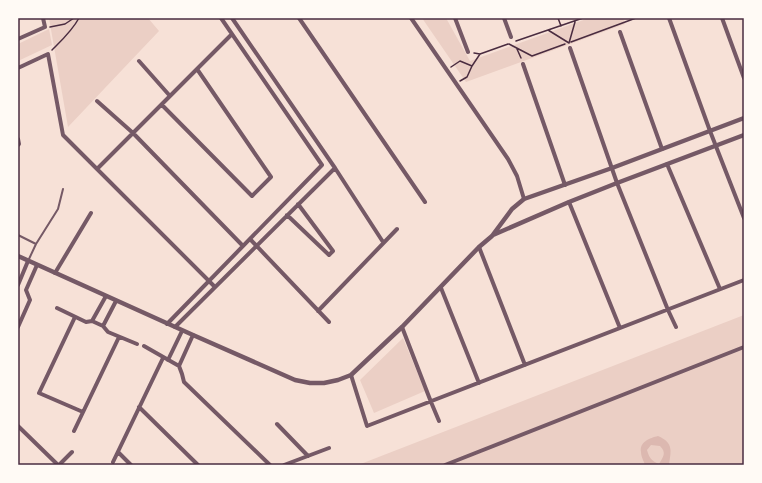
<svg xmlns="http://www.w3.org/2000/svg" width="762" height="483" viewBox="0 0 762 483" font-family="Signika,sans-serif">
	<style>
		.green { fill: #ebcfc5 }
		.water { fill: #dcb8b0; fill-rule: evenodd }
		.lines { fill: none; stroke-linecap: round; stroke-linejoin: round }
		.path { stroke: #4a2c40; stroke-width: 1.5 }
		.service { stroke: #755966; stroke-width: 2 }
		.minor { stroke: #755966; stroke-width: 4 }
		.tertiary { stroke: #755966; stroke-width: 4.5 }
		.neatline { fill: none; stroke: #4a2c40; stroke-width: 1.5 }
	</style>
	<rect width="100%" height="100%" fill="#f7e1d7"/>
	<path class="green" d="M 49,18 L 148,18 L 159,31 L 68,127 Z
		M 422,18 L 446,18 L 470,61 L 589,18 L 623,18 L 625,24 L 466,82 Z
		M 49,29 L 52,45 L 18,61 L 18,44 Z
		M 744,315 L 744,465 L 358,465 Z
		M 403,338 L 425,391 L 374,413 L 360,380 Z"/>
	<path class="water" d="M 658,436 C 674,443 671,451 669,465 L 645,465 C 644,461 641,457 641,452 C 639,442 650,438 658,436 ZM 651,445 L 660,446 C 667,453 663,457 659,464 C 651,461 649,457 647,450 Z"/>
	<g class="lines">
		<path class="path" d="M 558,18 L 561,26
			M 50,27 L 65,24 L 74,18
			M 548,30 L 569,43
			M 516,41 L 583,18
			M 571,42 L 636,18
			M 569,43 L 575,22
			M 509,44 L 532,56 L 565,44
			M 517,49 L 521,58
			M 52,50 C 62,40 72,31 79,18
			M 474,53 L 480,54 L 508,44
			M 451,67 L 460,61 L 472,66 L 480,54
			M 460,81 L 467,77 L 472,66"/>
		<path class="service" d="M 18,235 L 36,244
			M 29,259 L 36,244 L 58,209 L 63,189"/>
		<path class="minor" d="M 232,18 L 335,168 L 383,242
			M 299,18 L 425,202
			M 411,18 L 508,159 L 517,176 L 524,199
			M 455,18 L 468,52
			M 504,18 L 511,37
			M 669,18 L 710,131 L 744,218
			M 722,18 L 744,78
			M 620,32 L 662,149
			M 18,39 L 45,27 L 43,18
			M 570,48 L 617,183 L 668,310 L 676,327
			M 139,61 L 170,96
			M 523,64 L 565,185
			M 18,68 L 48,54 L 63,135 L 215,287
			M 97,101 L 133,133 L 243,246
			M 162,105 L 252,196 L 271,177 L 197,69
			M 18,139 L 19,144 L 18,145
			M 667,164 L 720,289
			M 97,169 L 232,34
			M 569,202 L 620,328
			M 287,215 L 329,255 L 333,251 L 298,204
			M 250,239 L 329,322
			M 479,247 L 525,365
			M 55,273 L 91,213
			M 18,285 L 28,261
			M 441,288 L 479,383
			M 57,308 L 86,322 L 92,321 L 103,326 L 108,332 L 137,344
			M 318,311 L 397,229
			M 75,317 L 39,393 L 83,412
			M 92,321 L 106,296
			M 167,324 L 322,165 L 221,18
			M 103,326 L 116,301
			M 18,327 L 30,300 L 26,290 L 37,265
			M 175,327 L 335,168
			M 402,327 L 431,402 L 439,421
			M 144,346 L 179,366 L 182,374 L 184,382 L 270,465
			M 168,360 L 182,331
			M 179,366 L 193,335
			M 351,375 L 367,426 L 744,280
			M 139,407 L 198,465
			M 277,424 L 308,456
			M 18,426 L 58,465
			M 74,431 L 119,337
			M 118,452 L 131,465
			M 113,462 L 163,358
			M 59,465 L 72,452
			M 284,465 L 329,448
			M 445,465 L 744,347"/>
		<path class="tertiary" d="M 493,235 L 569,202 L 617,183 L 744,135
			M 18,256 L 193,335 L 295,380 L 310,383 L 324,383 L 338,380 L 351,375 L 402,327 L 479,247 L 492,236 L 512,209 L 524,199 L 612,168 L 744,118"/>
	</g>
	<rect width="762" height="483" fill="none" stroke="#fffaf5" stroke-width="38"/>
	<rect x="19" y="19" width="724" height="445" class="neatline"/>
</svg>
